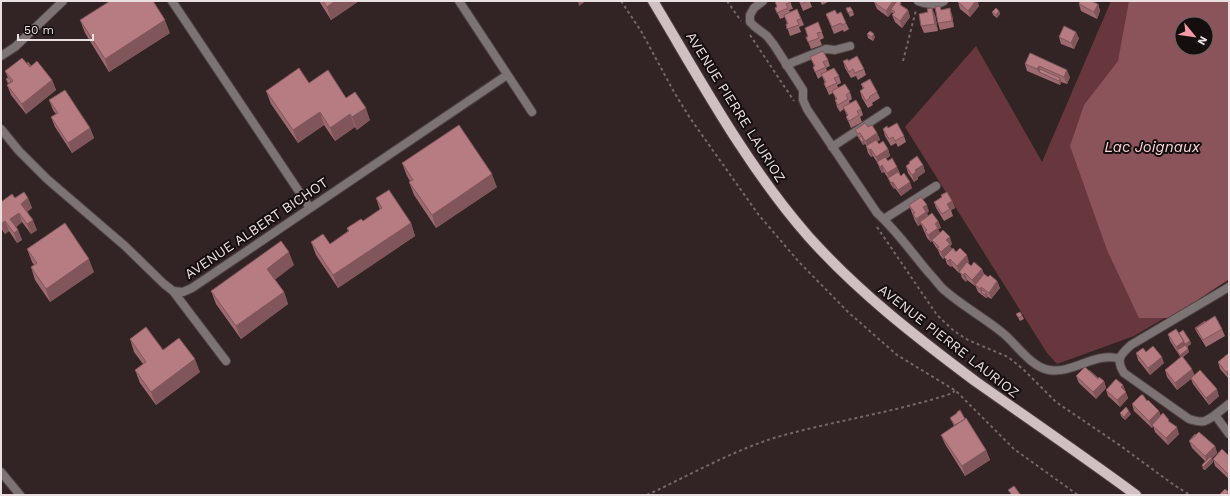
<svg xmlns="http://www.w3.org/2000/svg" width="1230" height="496" viewBox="0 0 1230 496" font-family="'Work Sans',sans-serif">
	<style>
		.green { fill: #68373d; fill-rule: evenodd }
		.water { fill: #8b535a; fill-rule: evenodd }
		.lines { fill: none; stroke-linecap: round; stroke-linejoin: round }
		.street-casing { stroke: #504142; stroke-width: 10 }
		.primary-casing { stroke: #504142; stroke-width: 12 }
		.path { stroke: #756768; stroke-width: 2; stroke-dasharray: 3 3; stroke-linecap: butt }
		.street { stroke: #7b7374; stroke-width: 8 }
		.primary { stroke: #d1c0c1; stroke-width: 10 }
		.wall { fill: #9d6a70 }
		.shaded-wall { fill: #80565b }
		.building { fill: #b77b82; stroke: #80565b }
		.labels { text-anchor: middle; stroke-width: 4; stroke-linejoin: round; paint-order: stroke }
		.street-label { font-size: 14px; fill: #ebe0e1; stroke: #150e0f }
		.water-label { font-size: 15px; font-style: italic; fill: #fad4d7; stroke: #150e0f }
	</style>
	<rect width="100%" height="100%" fill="#322324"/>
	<path class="green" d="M 1111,1 L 1229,1 L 1229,280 L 1134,336 L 1057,364 L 1047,353 L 905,127 L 976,46 L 1042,162 ZM 1182,24 L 1206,24 L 1206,48 L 1182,48 Z"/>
	<path class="water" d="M 1129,1 L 1229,1 L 1229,279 L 1171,318 L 1139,318 L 1107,250 L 1070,146 L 1084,105 L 1118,61 ZM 1182,24 L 1206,24 L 1206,48 L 1182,48 Z"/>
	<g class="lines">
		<g class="street-casing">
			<path id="street" d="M 172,1 L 310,208
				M 459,1 L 532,112
				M 763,1 L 754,8 L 750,15 L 750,22 L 754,26 L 767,36 L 774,45 L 803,90 L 803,100 L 807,109 L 877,213 C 897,231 912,253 929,273 C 934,278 938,284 943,289 C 962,306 985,318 1004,334 C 1017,345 1031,367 1049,370 C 1074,374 1095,351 1120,359
				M 918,1 C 926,4 936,6 944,1
				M 1,56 L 15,47 L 63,1
				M 786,65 L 826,49 L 835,50 L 850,46
				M 1,129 L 19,151 L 47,179 L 125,246 L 164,284 L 173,291 L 183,292 L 192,288 L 507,75
				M 832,147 L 887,111
				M 884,219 L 936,186
				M 1229,287 L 1131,345 C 1121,354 1115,359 1124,373 L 1189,419 C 1202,423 1204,423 1215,415 L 1229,434
				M 173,291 L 226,361
				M 1215,415 L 1229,404
				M 1,472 L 20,495"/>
		</g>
		<g class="primary-casing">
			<path id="primary" d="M 653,1 C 701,81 746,165 808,236 C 858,292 915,336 975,381 C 1029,419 1083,456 1136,495"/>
		</g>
		<path class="path" d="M 621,1 L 641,31 L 674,92 L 690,118 L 758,214 L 799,262 L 848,312 L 897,355 L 956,391 L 1014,449 L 1078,495
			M 727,1 L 741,21
			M 750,35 L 794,101
			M 903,61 L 916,10
			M 877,227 L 937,315 L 954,331 L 968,340 L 1008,357 L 1024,370 L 1056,402 L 1118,444 L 1174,485 L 1190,495
			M 647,495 C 688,476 730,452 774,438 C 832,421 892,413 950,394 L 955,391"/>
		<use href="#street" class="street"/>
		<use href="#primary" class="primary"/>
	</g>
	<path class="wall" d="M 319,1 L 359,1 L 331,20 Z
		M 790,1 L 793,9 L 789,10 L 790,12 L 797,9 L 804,25 L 799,27 L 801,32 L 790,36 L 786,24 L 787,24 L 785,17 L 780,19 L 775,8 Z
		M 799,1 L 814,1 L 810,2 L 812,7 L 803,11 Z
		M 820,1 L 830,1 L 822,5 Z
		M 875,1 L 896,1 L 908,10 L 910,17 L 902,28 L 895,22 L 892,15 L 893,14 L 892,12 L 888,17 L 877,9 L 874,2 Z
		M 958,2 L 979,6 L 970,17 L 960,9 Z
		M 1079,4 L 1098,4 L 1100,11 L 1097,19 L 1081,11 Z
		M 846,8 L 853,11 L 854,15 L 850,17 Z
		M 941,10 L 952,15 L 954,27 L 940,30 L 938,23 Z
		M 999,11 L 1000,14 L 997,18 L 993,15 L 992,12 Z
		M 826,14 L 837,14 L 846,23 L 849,29 L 844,32 L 843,30 L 834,34 Z
		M 935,15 L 938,31 L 924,33 L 921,26 Z
		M 80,20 L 170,33 L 109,72 L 85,33 Z
		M 818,22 L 824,38 L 820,40 L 822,45 L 811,49 L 806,37 L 808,37 Z
		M 867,34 L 875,37 L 873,41 L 868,38 Z
		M 1059,37 L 1079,38 L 1074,49 L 1061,44 Z
		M 1030,53 L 1070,77 L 1067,84 L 1061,82 L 1060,85 L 1027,71 L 1025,64 Z
		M 810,57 L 828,60 L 830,66 L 826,68 L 827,71 L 839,76 L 841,83 L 837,85 L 838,87 L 850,92 L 852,99 L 849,101 L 850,104 L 861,109 L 863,115 L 860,117 L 862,122 L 851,128 L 849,123 L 846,117 L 847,116 L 844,109 L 840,112 L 837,107 L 835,100 L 836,100 L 833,93 L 829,95 L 824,83 L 825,83 L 822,76 L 818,79 L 813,67 L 814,66 Z
		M 843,61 L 848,61 L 864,69 L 866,75 L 858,80 L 856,76 L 851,78 L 845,68 Z
		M 27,63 L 52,80 L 56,90 L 26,114 L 11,95 L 7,85 L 8,84 L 6,79 L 8,78 L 5,71 Z
		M 309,83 L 346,98 L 370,120 L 357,130 L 355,127 L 335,141 L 324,125 L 298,143 L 271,104 L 266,91 Z
		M 861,84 L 877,92 L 880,98 L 872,103 L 873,105 L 868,108 L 862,98 L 860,91 L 863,89 Z
		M 49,100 L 90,128 L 94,138 L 72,153 L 55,127 L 51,117 L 56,114 L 53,110 Z
		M 868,127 L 877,133 L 880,140 L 877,141 L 879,144 L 888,149 L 890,156 L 886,159 L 900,173 L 899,174 L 901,176 L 912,188 L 901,196 L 895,188 L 894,189 L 891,185 L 888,178 L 884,172 L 882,173 L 880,169 L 877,162 L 873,156 L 871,157 L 868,153 L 866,146 L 867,146 L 865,144 L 863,145 L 858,137 L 855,130 Z
		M 888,128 L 904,136 L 906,142 L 898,147 L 896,143 L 891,146 L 885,136 L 883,129 Z
		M 909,162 L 923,165 L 925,172 L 918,177 L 918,179 L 914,182 L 908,173 L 906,166 L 910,164 Z
		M 402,163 L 497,187 L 436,228 L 414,195 L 409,182 L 410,181 L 407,176 Z
		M 15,198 L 28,198 L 32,208 L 27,212 L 37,230 L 31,234 L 22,222 L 16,227 L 18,230 L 22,240 L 17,243 L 9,231 L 5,234 L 1,228 L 1,202 Z
		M 376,198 L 411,223 L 415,236 L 338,288 L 316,255 L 311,242 L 330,244 L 348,231 L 347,228 L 363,221 L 380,210 Z
		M 952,201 L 955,208 L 951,210 L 953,216 L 944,221 L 936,208 L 934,202 Z
		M 909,205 L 929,211 L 927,213 L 928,216 L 938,221 L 941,228 L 938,229 L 940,233 L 952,244 L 950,246 L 952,249 L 956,252 L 969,262 L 968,263 L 971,266 L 982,269 L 984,274 L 988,277 L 997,281 L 1000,288 L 991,299 L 988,297 L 986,298 L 978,292 L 975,285 L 975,286 L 967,280 L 966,282 L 962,278 L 960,272 L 959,273 L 952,266 L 951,267 L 947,264 L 945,258 L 943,259 L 940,255 L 938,250 L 935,246 L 932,241 L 931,242 L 927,238 L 921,224 L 918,226 L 915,221 Z
		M 27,249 L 94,272 L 50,302 L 35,280 L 31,267 L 34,265 L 32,262 Z
		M 294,265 L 275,279 L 284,292 L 288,304 L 241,339 L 216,304 L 211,291 Z
		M 1016,314 L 1022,315 L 1024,319 L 1020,321 Z
		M 1195,328 L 1222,329 L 1225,336 L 1206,347 L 1196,331 Z
		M 1179,333 L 1190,341 L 1191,344 L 1187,347 L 1189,352 L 1183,357 L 1194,375 L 1219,396 L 1209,405 L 1193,384 L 1191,379 L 1177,390 L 1167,377 L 1165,370 L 1181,358 L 1170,341 L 1168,334 Z
		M 130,339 L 163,350 L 200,372 L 156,405 L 140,383 L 135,370 L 143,364 L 134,352 Z
		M 1136,353 L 1164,363 L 1150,375 L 1138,360 Z
		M 1229,353 L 1229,379 L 1220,369 L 1218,362 Z
		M 1076,376 L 1098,378 L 1104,381 L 1106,388 L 1096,399 L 1079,383 Z
		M 1123,385 L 1128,398 L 1120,407 L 1108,396 L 1106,390 Z
		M 1147,401 L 1159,411 L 1161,416 L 1170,422 L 1179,434 L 1168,445 L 1155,432 L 1153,426 L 1152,428 L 1134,411 L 1132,404 Z
		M 1120,413 L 1131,414 L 1125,420 L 1121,416 Z
		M 950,418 L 986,450 L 990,460 L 965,476 L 945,444 L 941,435 L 954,426 Z
		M 1189,441 L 1215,446 L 1217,453 L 1212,458 L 1213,462 L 1205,470 L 1203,469 L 1202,465 L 1205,461 L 1192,448 Z
		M 1229,456 L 1229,479 L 1215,466 L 1213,459 Z"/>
	<path class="shaded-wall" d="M 335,1 L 359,1 L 331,20 L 327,7 Z
		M 578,1 L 586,1 L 579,6 Z
		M 893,1 L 896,1 L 897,5 L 891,9 L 892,12 L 888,17 L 886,11 Z
		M 976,1 L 978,1 L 979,6 L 970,17 L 968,11 Z
		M 1098,4 L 1100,11 L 1097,19 L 1094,12 Z
		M 932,8 L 935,15 L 938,31 L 935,24 Z
		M 950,8 L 952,15 L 954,27 L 952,21 Z
		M 908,10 L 910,17 L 902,28 L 900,21 Z
		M 999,11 L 1000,14 L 997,18 L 996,15 Z
		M 165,20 L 170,33 L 109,72 L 105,59 Z
		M 1076,32 L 1079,38 L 1074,49 L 1071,43 Z
		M 874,34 L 875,37 L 873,41 L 872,37 Z
		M 1039,66 L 1041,73 L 1039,72 L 1037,69 Z
		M 1067,70 L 1070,77 L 1067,84 L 1064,77 Z
		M 1060,78 L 1061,82 L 1060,85 L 1059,81 Z
		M 52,80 L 56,90 L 26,114 L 22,104 Z
		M 366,108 L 370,120 L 357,130 L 352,117 Z
		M 320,112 L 324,125 L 298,143 L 293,130 Z
		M 350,114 L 355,127 L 335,141 L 330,128 Z
		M 90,128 L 94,138 L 72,153 L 68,143 Z
		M 877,133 L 880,140 L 868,148 L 865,141 Z
		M 864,141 L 865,144 L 863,145 L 862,142 Z
		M 871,149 L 873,156 L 871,157 L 869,150 Z
		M 888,149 L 890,156 L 879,164 L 876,157 Z
		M 882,165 L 884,172 L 882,173 L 880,167 Z
		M 923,165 L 925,172 L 918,177 L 918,179 L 914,182 L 912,175 L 915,170 Z
		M 897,167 L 900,173 L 890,180 L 887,173 Z
		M 492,174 L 497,187 L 436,228 L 432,215 Z
		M 893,182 L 895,188 L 894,189 L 891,183 Z
		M 910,182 L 912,188 L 901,196 L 898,190 Z
		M 28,198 L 32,208 L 25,213 L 21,204 Z
		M 952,201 L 955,208 L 951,210 L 947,204 Z
		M 927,205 L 929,211 L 927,213 L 929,218 L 918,226 L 916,219 L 923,207 Z
		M 19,213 L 22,222 L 14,229 L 10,219 Z
		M 33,220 L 37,230 L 31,234 L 27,224 Z
		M 5,221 L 9,231 L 5,234 L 1,224 Z
		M 938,221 L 941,228 L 938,229 L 940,234 L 931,242 L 928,235 L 935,224 Z
		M 411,223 L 415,236 L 338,288 L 333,275 Z
		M 18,230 L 22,240 L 17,243 L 14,233 Z
		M 950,237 L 952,244 L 950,246 L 952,251 L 943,259 L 941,252 L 946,240 Z
		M 289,252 L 294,265 L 272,282 L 267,269 Z
		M 967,255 L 969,262 L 959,273 L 957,266 Z
		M 89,259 L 94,272 L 50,302 L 46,289 Z
		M 950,259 L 952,266 L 951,267 L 948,261 Z
		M 982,269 L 984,275 L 975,286 L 972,280 Z
		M 965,273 L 967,280 L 966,282 L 963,275 Z
		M 997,281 L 1000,288 L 991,299 L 989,293 Z
		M 981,287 L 983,293 L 981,292 L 982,295 L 980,289 Z
		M 284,292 L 288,304 L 241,339 L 236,326 Z
		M 986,293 L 988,297 L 986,298 L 985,295 Z
		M 1184,341 L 1190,341 L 1191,344 L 1187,347 L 1177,350 L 1176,347 Z
		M 1188,349 L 1189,352 L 1181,358 L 1180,355 Z
		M 1162,357 L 1164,363 L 1150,375 L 1148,368 Z
		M 195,359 L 200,372 L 156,405 L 151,392 Z
		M 1192,369 L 1195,376 L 1191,378 L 1191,379 L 1177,390 L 1175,383 Z
		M 1229,370 L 1229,379 L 1226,372 Z
		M 1104,381 L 1106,388 L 1096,399 L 1093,392 Z
		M 1123,385 L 1128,398 L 1120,407 L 1117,400 L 1121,387 Z
		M 1217,389 L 1219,396 L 1209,405 L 1206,398 Z
		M 1129,411 L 1131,414 L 1125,420 L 1124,417 Z
		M 1159,411 L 1161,418 L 1152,425 L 1153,426 L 1152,428 L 1149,421 Z
		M 1177,427 L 1179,434 L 1168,445 L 1166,438 Z
		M 1215,446 L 1217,453 L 1212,458 L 1213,462 L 1205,470 L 1203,467 L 1207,463 L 1205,456 Z
		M 986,450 L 990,460 L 965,476 L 962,466 Z"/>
	<path class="building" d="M 110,1 L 153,1 L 165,20 L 105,59 L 80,20 Z
		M 323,1 L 335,1 L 327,7 Z
		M 775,1 L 790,1 L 791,2 L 786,4 L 788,8 L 777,13 L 775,8 L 777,7 Z
		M 799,1 L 808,1 L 801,4 Z
		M 875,1 L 893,1 L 886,11 L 874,2 Z
		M 897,1 L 899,1 L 901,3 L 900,5 L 908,10 L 900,21 L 892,15 L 895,12 L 891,9 Z
		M 959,1 L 976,1 L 968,11 L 958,2 Z
		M 1080,1 L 1091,1 L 1098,4 L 1094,12 L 1079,4 Z
		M 940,6 L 941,10 L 950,8 L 952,21 L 938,23 L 935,7 Z
		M 850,7 L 853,11 L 848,13 L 846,8 Z
		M 932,8 L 935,24 L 921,26 L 919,14 L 928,12 L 927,9 Z
		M 996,8 L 999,11 L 996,15 L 992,12 Z
		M 797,9 L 801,19 L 797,20 L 799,25 L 787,29 L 786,24 L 788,24 L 784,15 Z
		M 835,10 L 837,14 L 841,12 L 846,23 L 842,25 L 841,23 L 832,27 L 826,14 Z
		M 818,22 L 822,32 L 817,33 L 819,38 L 808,42 L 806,37 L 808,37 L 805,28 Z
		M 1064,26 L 1076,32 L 1071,43 L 1059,37 Z
		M 870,31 L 874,34 L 872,37 L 867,34 Z
		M 823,51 L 828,60 L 823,62 L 826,67 L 815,72 L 813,67 L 815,66 L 810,57 Z
		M 1030,53 L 1067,70 L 1064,77 L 1039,66 L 1037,69 L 1025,64 Z
		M 857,56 L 864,69 L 855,73 L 853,69 L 849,72 L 843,61 L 848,59 L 848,61 Z
		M 22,58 L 30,67 L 37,61 L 52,80 L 22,104 L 7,85 L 13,81 L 5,71 Z
		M 28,62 L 31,66 L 30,67 L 27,63 Z
		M 299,68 L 309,83 L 328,70 L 346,98 L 355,92 L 366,108 L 352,117 L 350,114 L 330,128 L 320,112 L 293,130 L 266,91 Z
		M 834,68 L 839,76 L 834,78 L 837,83 L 826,88 L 824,83 L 826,82 L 821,74 Z
		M 1040,69 L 1060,78 L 1059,81 L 1039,72 Z
		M 8,78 L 11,82 L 9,83 L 6,79 Z
		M 870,79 L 877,92 L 869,97 L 870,98 L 866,101 L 860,91 L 864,88 L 861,84 Z
		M 845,84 L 850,92 L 846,95 L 848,99 L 838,105 L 835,100 L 837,99 L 832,91 Z
		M 65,90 L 90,128 L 68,143 L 51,117 L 58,113 L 49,100 Z
		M 856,100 L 861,109 L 857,111 L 859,115 L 849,121 L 846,117 L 848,115 L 843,107 Z
		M 865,123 L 868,127 L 872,125 L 877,133 L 865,141 L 860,133 L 858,134 L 855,130 Z
		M 897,123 L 904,136 L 895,141 L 893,137 L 889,139 L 883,129 L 887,126 L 888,128 Z
		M 459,125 L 492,174 L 432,215 L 409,182 L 413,180 L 402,163 Z
		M 861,136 L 864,141 L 862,142 L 859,138 Z
		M 876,140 L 879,144 L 883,141 L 888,149 L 876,157 L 871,149 L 869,150 L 866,146 Z
		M 917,156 L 923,165 L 915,170 L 916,172 L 912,175 L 906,166 L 910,163 L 909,162 Z
		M 885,157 L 888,161 L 892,158 L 897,167 L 887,173 L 882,165 L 880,167 L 877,162 Z
		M 898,172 L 901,176 L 904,173 L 910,182 L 898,190 L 893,182 L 891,183 L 888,178 Z
		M 389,190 L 411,223 L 333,275 L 311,242 L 323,234 L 330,244 L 349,231 L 347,228 L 361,219 L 363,221 L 382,208 L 376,198 Z
		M 24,192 L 28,198 L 21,204 L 33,220 L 27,224 L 19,213 L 10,219 L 18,230 L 14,233 L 5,221 L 1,224 L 1,202 L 12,194 L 15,198 Z
		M 947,192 L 952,201 L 947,204 L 950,209 L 942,214 L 934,202 L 942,197 L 941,195 Z
		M 921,197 L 927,205 L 923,207 L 926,212 L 916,219 L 913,214 L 915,213 L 909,205 Z
		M 932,213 L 938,221 L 935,224 L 938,228 L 928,235 L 925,231 L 927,230 L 920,222 Z
		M 65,223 L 89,259 L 46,289 L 31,267 L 37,263 L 27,249 Z
		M 943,230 L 950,237 L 946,240 L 950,244 L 941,252 L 937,248 L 939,247 L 932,240 Z
		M 281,241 L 289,252 L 267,269 L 284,292 L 236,326 L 211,291 Z
		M 953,248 L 956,252 L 960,248 L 967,255 L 957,266 L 950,259 L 948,261 L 944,257 Z
		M 967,262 L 971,266 L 974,262 L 982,269 L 972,280 L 965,273 L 963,275 L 959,272 Z
		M 984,274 L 988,277 L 990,275 L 997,281 L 989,293 L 981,287 L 980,289 L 975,285 Z
		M 982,290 L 986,293 L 985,295 L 981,292 Z
		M 1020,312 L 1022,315 L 1019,318 L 1016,314 Z
		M 1215,316 L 1222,329 L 1203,340 L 1196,328 Z
		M 1205,321 L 1205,322 L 1196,328 L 1197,331 L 1195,328 Z
		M 146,327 L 163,350 L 179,338 L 195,359 L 151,392 L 135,370 L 146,362 L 130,339 Z
		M 1176,329 L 1184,341 L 1176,347 L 1168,334 Z
		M 1183,330 L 1190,341 L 1185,344 L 1179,333 Z
		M 1186,345 L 1188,349 L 1180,355 L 1177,350 Z
		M 1153,346 L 1162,357 L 1148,368 L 1136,353 L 1143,348 L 1146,352 Z
		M 1229,353 L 1229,370 L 1226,372 L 1218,362 Z
		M 1182,356 L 1192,369 L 1175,383 L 1165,370 Z
		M 1085,367 L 1098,379 L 1099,377 L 1104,381 L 1093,392 L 1076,376 Z
		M 1089,370 L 1098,378 L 1098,379 Z
		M 1200,370 L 1217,389 L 1206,398 L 1191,378 Z
		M 1116,379 L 1123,385 L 1121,387 L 1126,392 L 1117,400 L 1106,390 Z
		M 1141,395 L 1143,395 L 1147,401 L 1148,400 L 1159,411 L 1149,421 L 1132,404 Z
		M 1126,407 L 1129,411 L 1124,417 L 1120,413 Z
		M 960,410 L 965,419 L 955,425 L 950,418 L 957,413 L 957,412 Z
		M 1163,413 L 1169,420 L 1168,421 L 1177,427 L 1166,438 L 1152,425 Z
		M 966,418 L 986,450 L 962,466 L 941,435 Z
		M 1199,432 L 1215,446 L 1205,456 L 1189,441 Z
		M 1195,434 L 1196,435 L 1190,440 Z
		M 1222,449 L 1229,456 L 1229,475 L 1213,459 Z
		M 1210,457 L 1212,458 L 1203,467 L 1202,465 Z
		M 1014,486 L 1020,494 L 1012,495 L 1008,490 Z
		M 1225,489 L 1229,492 L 1226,495 L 1221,495 L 1220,494 Z"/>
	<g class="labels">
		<g class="street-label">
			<text transform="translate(736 107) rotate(58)" y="5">AVENUE PIERRE LAURIOZ</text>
			<text transform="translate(256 228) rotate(-34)" y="5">AVENUE ALBERT BICHOT</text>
			<text transform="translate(949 341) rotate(38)" y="5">AVENUE PIERRE LAURIOZ</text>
		</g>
		<g class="water-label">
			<text x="1152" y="152">Lac Joignaux</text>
		</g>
	</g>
	<rect width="1230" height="496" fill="none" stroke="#ebe0e1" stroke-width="4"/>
	<g transform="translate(1194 36) rotate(119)"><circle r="19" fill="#150e0f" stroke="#6b6263"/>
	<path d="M0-3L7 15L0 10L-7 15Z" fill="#f49aa5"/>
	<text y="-6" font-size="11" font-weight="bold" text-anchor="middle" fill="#ebe0e1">N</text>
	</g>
	<path d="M18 34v6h75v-6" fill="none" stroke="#ebe0e1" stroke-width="2"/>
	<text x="24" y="34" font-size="12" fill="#ebe0e1" stroke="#150e0f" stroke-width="3" paint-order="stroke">50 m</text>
</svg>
